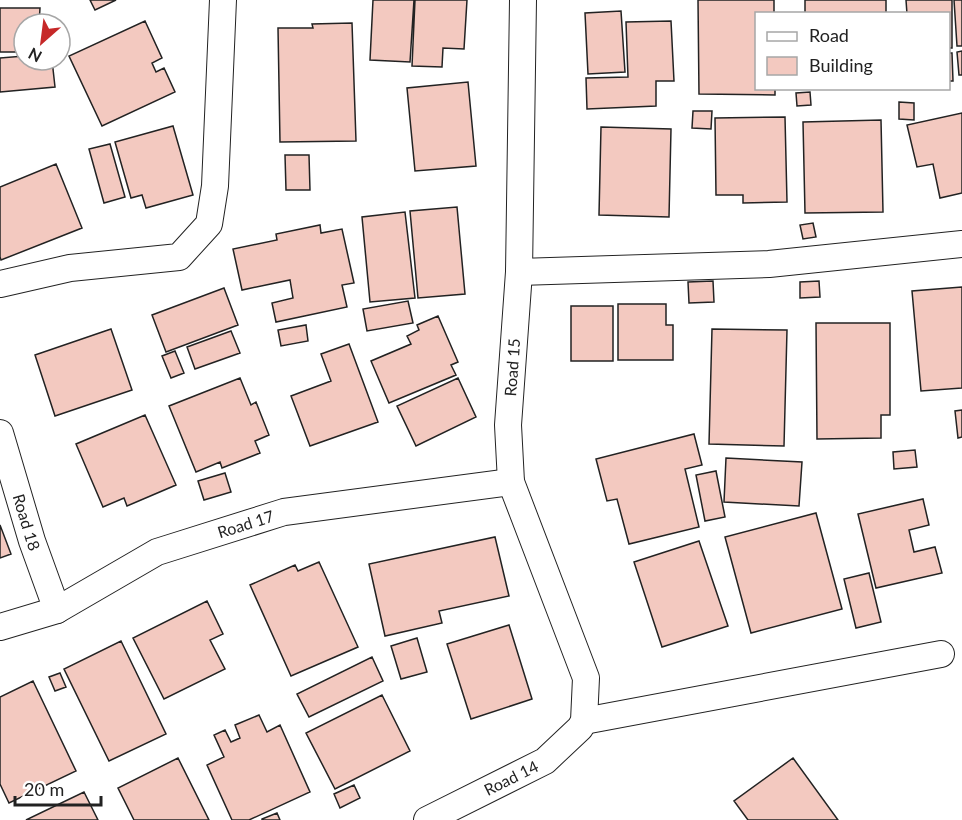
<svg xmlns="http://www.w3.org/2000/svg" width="962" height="820" viewBox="0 0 962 820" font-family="Lato,sans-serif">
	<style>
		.building { fill: #f3c9c0; stroke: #222; stroke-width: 1.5 }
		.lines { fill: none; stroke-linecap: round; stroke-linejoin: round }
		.street-casing { stroke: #222; stroke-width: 28 }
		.street { stroke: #fff; stroke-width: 26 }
		.labels { text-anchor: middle; stroke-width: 4.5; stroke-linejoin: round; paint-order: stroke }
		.street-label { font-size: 16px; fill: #222; stroke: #fff }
	</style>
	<rect width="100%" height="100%" fill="#fff"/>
	<path class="building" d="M 90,0 L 116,0 L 95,10 Z
		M 373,0 L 414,0 L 410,62 L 370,60 Z
		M 415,0 L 467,0 L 464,49 L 443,48 L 442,67 L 412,66 Z
		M 698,0 L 774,0 L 774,14 L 756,14 L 756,88 L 775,88 L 775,95 L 699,94 Z
		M 805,0 L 886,0 L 886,14 L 805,14 Z
		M 906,0 L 952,0 L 952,48 L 948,48 L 948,14 L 907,14 Z
		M 954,0 L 962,0 L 962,46 L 957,46 Z
		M 0,8 L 40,8 L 39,24 L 24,24 L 24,52 L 0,52 Z
		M 621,11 L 625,72 L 588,74 L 585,13 Z
		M 145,21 L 162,58 L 152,63 L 156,72 L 164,68 L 175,92 L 102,126 L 69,56 Z
		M 671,21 L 674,81 L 656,81 L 656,106 L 587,109 L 586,78 L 628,77 L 626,22 Z
		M 352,23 L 356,141 L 280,142 L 278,28 L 313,28 L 312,24 Z
		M 962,51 L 962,75 L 959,75 L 957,52 Z
		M 948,53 L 952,53 L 953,81 L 948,81 Z
		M 24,56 L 24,60 L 52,60 L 55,87 L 0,92 L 0,58 Z
		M 468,82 L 476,166 L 415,171 L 407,88 Z
		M 810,92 L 811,105 L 797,106 L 796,93 Z
		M 899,102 L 914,103 L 914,120 L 899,119 Z
		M 693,111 L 712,111 L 711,129 L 692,128 Z
		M 962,113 L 962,193 L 940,198 L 933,164 L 917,167 L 907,125 Z
		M 785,117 L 787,202 L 743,203 L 743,195 L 716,195 L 715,118 Z
		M 881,120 L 883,212 L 805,213 L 803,122 Z
		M 173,126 L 193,195 L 146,208 L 142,195 L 131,198 L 115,142 Z
		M 601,127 L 671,129 L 669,217 L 599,215 Z
		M 110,144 L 125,197 L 104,203 L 89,149 Z
		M 285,155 L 309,155 L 310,190 L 286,190 Z
		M 56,164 L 82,228 L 1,260 L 0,257 L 0,187 Z
		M 457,207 L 465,294 L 418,298 L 410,211 Z
		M 405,212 L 415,298 L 370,302 L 362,217 Z
		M 813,223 L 816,237 L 803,239 L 800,225 Z
		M 320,225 L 321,233 L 342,229 L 354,283 L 342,285 L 347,307 L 276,322 L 272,303 L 293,298 L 290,280 L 242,290 L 233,249 L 277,240 L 276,234 Z
		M 713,281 L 714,302 L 689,303 L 688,282 Z
		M 819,281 L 820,297 L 800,298 L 800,282 Z
		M 962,287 L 962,388 L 921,391 L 912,291 Z
		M 224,288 L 238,325 L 166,352 L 152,315 Z
		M 408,301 L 413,323 L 367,331 L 363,309 Z
		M 618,304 L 666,304 L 666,325 L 673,325 L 673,360 L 618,360 Z
		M 571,306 L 613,306 L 613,361 L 571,361 Z
		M 438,316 L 458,362 L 451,365 L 456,375 L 389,403 L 371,361 L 411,344 L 407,336 L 419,330 L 417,325 Z
		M 816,323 L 890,323 L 890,415 L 881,415 L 881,438 L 817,439 Z
		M 306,325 L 308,341 L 281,346 L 278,330 Z
		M 111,329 L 132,390 L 55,416 L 35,355 Z
		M 712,329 L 787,330 L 784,446 L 709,444 Z
		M 231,331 L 240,353 L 195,369 L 187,347 Z
		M 349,344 L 378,422 L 310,446 L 291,396 L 331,381 L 321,354 Z
		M 175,351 L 184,373 L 171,378 L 162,356 Z
		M 240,378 L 251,405 L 256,402 L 269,435 L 255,441 L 260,453 L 222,468 L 220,462 L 196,472 L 169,406 Z
		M 458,378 L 476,417 L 416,446 L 397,406 Z
		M 962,410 L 962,437 L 958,438 L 955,411 Z
		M 145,415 L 176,485 L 127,506 L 124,498 L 103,507 L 76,444 Z
		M 694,434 L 702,465 L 685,469 L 699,527 L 629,544 L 617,499 L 607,501 L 596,459 Z
		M 915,450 L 917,467 L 894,469 L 893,452 Z
		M 726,458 L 802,462 L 799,506 L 724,502 Z
		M 716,471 L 725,517 L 705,521 L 696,475 Z
		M 225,473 L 231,492 L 204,500 L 198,481 Z
		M 923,499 L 929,525 L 909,530 L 914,552 L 935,547 L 942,573 L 876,588 L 858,514 Z
		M 816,513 L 842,609 L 751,633 L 725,537 Z
		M 0,525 L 11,554 L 0,558 Z
		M 495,537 L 509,596 L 439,611 L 442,623 L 385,636 L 369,564 Z
		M 699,541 L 728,626 L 662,647 L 634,562 Z
		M 319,562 L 358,647 L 291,676 L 250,585 L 295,565 L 298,571 Z
		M 869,573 L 881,622 L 856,628 L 844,579 Z
		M 207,601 L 223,634 L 210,640 L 225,669 L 164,699 L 133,638 Z
		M 509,625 L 532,699 L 471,719 L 447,644 Z
		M 417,638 L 427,672 L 401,679 L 391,646 Z
		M 121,641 L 166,734 L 109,761 L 64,669 Z
		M 372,657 L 383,681 L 309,717 L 297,694 Z
		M 60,673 L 66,687 L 55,691 L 49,677 Z
		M 33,681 L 76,771 L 9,803 L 0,784 L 0,697 Z
		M 382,695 L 410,751 L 335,789 L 306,733 Z
		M 259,715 L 267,732 L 280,725 L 310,792 L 249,820 L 232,820 L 207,765 L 224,757 L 214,735 L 225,730 L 231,742 L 240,738 L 235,725 Z
		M 178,758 L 209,820 L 134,820 L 118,788 Z
		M 793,758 L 838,820 L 748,820 L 734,801 Z
		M 354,785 L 360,798 L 340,808 L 334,794 Z
		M 84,792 L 98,820 L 26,820 Z
		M 277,813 L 280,820 L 262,820 L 262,819 Z"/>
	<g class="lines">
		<g class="street-casing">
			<g id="street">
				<path d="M 519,272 L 769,264 L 962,244"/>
				<path d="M 0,284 L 70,268 L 179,257 L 209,224 L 215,186 L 223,0"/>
				<path id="s1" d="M 0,433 L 32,541 L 57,610"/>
				<path id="s2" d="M 0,627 L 57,610 L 157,552 L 284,512 L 511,482"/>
				<path d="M 584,721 L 941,654"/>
				<path id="s3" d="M 427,820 L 545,761 L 580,728 L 584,721 L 586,678 L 511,482 L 508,425 L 519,272 L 523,0"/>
			</g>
		</g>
		<use href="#street" class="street"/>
	</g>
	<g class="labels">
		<g class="street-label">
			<text dy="6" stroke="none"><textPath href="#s3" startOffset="556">Road 15</textPath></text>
			<text dy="6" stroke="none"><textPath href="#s1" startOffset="93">Road 18</textPath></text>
			<text dy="6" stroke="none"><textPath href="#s2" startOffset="268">Road 17</textPath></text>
			<text dy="6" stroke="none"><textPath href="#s3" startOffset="94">Road 14</textPath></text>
		</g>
	</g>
	<rect x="755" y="12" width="195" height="78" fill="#ffffff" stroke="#a7a7a7" stroke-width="1.5"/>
	<rect x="767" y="32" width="30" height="9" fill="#ffffff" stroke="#a7a7a7" stroke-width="1.5"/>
	<text x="809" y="42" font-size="18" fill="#222222">Road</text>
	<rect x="767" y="57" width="30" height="18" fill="#f3c9c0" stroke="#a7a7a7" stroke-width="1.5"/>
	<text x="809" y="72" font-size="18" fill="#222222">Building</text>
	<g transform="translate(42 42) rotate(208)"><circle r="28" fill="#ffffff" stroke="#a7a7a7" stroke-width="1.5"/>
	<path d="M0-4.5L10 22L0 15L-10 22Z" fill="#c62828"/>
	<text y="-9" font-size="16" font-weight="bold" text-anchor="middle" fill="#222222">N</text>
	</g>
	<path d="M15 796v9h86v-9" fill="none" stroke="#222222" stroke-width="3"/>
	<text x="24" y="796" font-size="18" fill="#222222" stroke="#ffffff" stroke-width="4.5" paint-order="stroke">20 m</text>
</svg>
